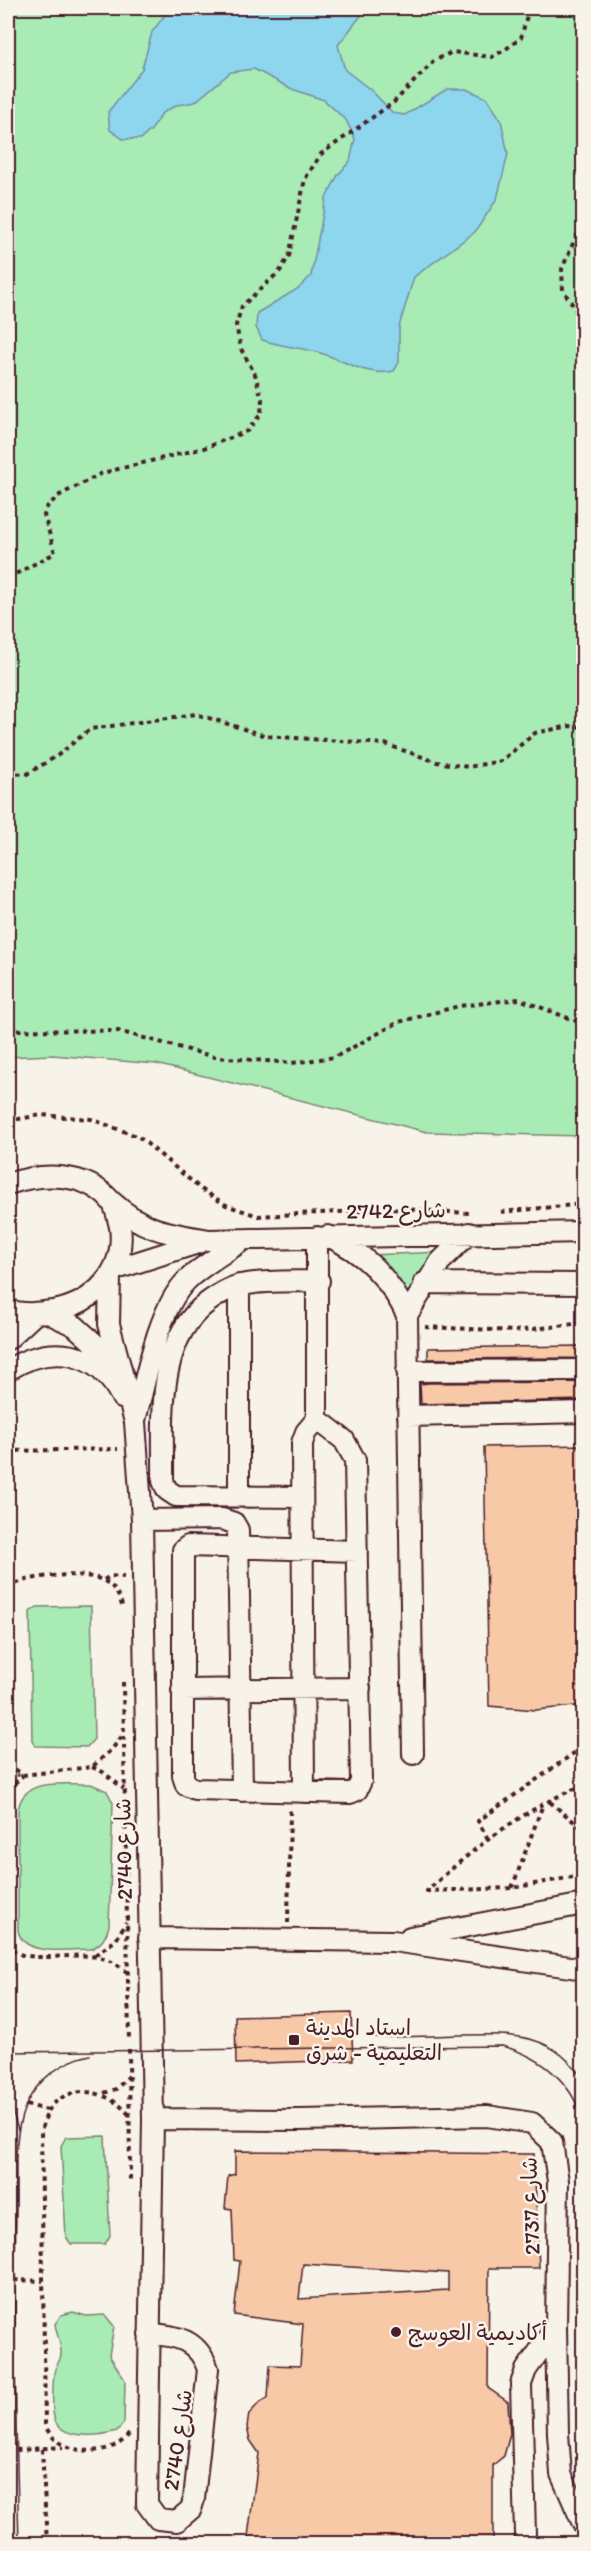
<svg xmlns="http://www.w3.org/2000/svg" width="591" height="2551" viewBox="0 0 591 2551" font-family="Itim,'Playpen Sans Arabic',sans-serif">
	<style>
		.green { fill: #a9ebb5; stroke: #7a8570; stroke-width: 1.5 }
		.water { fill: #8dd6ee; stroke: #728da0; stroke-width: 1.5 }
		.building { fill: #f8c9a7; stroke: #4a1f2b; stroke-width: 1.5; fill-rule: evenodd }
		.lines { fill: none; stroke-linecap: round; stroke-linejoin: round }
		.minor-casing { stroke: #4a1f2b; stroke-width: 24 }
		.path { stroke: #4a1f2b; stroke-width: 4; stroke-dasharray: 4.5 4.5; stroke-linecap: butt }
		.minor { stroke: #f7f3e8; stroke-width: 20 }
		.tram { stroke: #4a1f2b; stroke-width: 1.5 }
		.poi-dot { fill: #4a1f2b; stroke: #f7f3e8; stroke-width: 2 }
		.labels { text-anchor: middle; stroke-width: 5; stroke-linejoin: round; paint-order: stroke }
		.street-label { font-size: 22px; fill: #4a1f2b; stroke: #f7f3e8 }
		.poi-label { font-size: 22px; fill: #4a1f2b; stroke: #f7f3e8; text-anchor: start }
	</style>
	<rect width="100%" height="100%" fill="#f7f3e8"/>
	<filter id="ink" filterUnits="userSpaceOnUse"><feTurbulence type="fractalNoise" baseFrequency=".0167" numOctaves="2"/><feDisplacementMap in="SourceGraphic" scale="12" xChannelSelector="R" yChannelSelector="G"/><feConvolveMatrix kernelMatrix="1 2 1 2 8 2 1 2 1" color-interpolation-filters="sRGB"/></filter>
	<g filter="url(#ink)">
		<path class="green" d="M 8,8 L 583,8 L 583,1136 L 427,1132 L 156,1064 L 52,1055 L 8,1057 Z
			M 443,1252 L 408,1306 L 369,1255 Z
			M 91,1606 L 94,1739 L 87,1747 L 35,1746 L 32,1741 L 30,1612 L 37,1607 Z
			M 91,1784 L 107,1791 L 113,1803 L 109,1926 C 106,1937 102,1944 91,1949 C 70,1949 23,1958 18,1930 L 18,1811 C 22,1776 63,1785 91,1784 Z
			M 105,2136 L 110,2236 L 105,2244 L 71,2244 L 66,2237 L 61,2146 L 66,2137 Z
			M 73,2312 L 86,2316 L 105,2315 L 114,2326 L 109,2355 L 125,2380 L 124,2423 L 117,2431 C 101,2436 64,2440 55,2421 C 51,2410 53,2385 54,2373 C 55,2365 62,2361 61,2352 C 61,2343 56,2333 55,2324 L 61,2315 Z"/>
		<path class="water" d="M 170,8 L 367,8 L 338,45 L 345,70 L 372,91 L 393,113 L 405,115 L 447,89 L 466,89 L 487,98 L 501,120 L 508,154 L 497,199 L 475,232 L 414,277 L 399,327 L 399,362 L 394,371 C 365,378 341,357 313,351 C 295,347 280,346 262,340 L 256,327 L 257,313 L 299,288 L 311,276 L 326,198 L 338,175 L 350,161 L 355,139 L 346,120 L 324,100 L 292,89 L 254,69 L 231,72 L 195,102 L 177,105 L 162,113 L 152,129 L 141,139 L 123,139 L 110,130 L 108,112 L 142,69 L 152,32 Z"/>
		<path class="building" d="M 584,1346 L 584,1358 L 428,1359 L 428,1348 Z
			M 584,1382 L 584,1400 L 421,1404 L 420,1384 L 429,1383 Z
			M 584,1445 L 584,1705 L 536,1710 L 489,1706 L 484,1447 Z
			M 351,2013 L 353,2060 L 236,2064 L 235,2016 Z
			M 235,2151 L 534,2154 L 539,2268 L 489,2268 L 488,2388 L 508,2402 L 510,2434 L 504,2456 L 493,2465 L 493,2544 L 247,2544 L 259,2453 L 250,2440 L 247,2427 L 249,2414 L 259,2403 L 268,2398 L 270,2365 L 300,2366 L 303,2324 L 234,2315 L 240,2261 L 234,2260 L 232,2209 L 225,2208 L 228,2176 L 235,2174 ZM 303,2264 L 448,2273 L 448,2290 L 299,2299 Z"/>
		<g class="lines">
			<g class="minor-casing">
				<path id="minor" d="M 8,1184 C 41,1173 85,1171 111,1201 C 116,1207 118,1219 120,1227 C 126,1271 94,1304 53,1311 C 38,1313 23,1315 8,1310
					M 112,1202 C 144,1231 168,1233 209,1240 L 584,1232
					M 328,1236 C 365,1253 389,1278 407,1315 L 413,1754
					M 113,1270 L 201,1242
					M 110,1277 L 109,1324 L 135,1422 L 142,1520 L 153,2119 L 147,2504 L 158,2519 L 177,2521 L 191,2509 L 194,2499 L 208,2369 C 198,2340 177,2335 149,2334
					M 424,1283 L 584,1284
					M 46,1312 L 75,1326 L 117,1364
					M 407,1315 L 440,1262 L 469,1233
					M 8,1339 L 35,1314
					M 8,1370 C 51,1343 98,1350 122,1398
					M 407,1371 L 584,1370
					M 408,1416 L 584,1412
					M 317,1419 L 344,1440 L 355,1460 L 361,1781 L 357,1790 L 350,1793 L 195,1789 L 186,1785 L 183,1776 L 183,1550 L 188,1546 L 357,1551
					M 135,1420 C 146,1380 157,1311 186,1281 C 202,1265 225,1253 243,1240
					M 239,1496 L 239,1285
					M 302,1497 L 176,1496 L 167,1490 L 163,1481 C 164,1422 154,1342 208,1302 C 218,1295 229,1287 241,1285 C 266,1280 293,1282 319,1281
					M 142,1520 L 222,1519 L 234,1523 L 238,1530 L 242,1791
					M 182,1690 L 360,1688
					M 304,1792 L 302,1443 L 306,1432 L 317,1419 L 317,1237
					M 410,1937 L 584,1904
					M 149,1938 L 393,1941 L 584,1969
					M 153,2119 L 300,2120 L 487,2116 L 532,2123 L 552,2142 L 558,2181 L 556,2327 L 558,2434 L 561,2474 L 584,2526
					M 525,2534 L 521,2384 L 526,2370 L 556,2327"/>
			</g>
			<path class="path" d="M 584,218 L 562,269 L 563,290 L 584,322
				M 8,578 L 55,553 L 44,515 L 47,507 L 58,496 L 102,473 L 204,448 L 247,431 L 261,414 L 262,399 L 255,374 L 241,349 L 236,325 L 242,306 L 280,271 L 289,256 L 305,179 L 321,154 L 394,102 L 434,61 L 452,52 L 492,57 L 506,49 L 521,38 L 529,8
				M 8,773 L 27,774 L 57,756 L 90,729 L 196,714 L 266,736 L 385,744 L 437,762 L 468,767 L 501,761 L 535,733 L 570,726 L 584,727
				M 8,1030 L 118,1031 L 215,1057 L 292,1063 L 335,1057 L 399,1022 L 459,1006 L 519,999 L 584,1024
				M 8,1121 L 41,1115 L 91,1119 L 139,1137 L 201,1189 L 226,1205 L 258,1216 L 400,1209 L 469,1213
				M 501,1212 L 584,1204
				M 425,1327 L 516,1331 L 584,1323
				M 8,1451 L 118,1449
				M 104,1580 L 110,1576 L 124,1577
				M 8,1588 C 23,1575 89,1570 106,1582 C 116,1588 120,1598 123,1609
				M 123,1682 L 129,2042
				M 8,1764 L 23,1775 L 92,1767 L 112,1749 L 123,1735
				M 92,1767 L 103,1772 L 124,1789
				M 8,1773 L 19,1775
				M 584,1785 C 525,1808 472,1849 427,1891 L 512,1888 L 584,1875
				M 8,1790 L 23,1775
				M 550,1802 L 584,1830
				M 488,1839 L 478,1821 L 584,1746
				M 512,1888 L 542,1807
				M 288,1923 L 290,1810
				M 8,1941 L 13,1950 L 22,1955 C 60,1963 94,1943 127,1972
				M 95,1955 L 116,1940 L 126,1922
				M 129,2049 L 130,2182
				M 104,2093 L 116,2089 L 129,2076
				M 8,2104 L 12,2104
				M 26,2105 L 48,2110
				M 14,2280 L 43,2281
				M 129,2434 C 111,2460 54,2455 45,2424 L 41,2130 C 45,2120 47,2108 57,2101 C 81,2083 113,2094 130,2116
				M 42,2449 L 47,2544
				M 16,2450 L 63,2447"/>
			<use href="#minor" class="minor"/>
			<path class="tram" d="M 376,2037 C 404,2037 432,2036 459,2035 C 510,2034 555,2031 584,2082
				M 8,2052 L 502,2046 C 543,2057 577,2085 584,2129
				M 8,2095 L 18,2130
				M 19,2544 C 16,2433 13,2322 16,2211 C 17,2178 12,2138 25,2107 C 36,2080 62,2061 90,2055"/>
		</g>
	</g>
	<g class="poi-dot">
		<rect x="288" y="2034" width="12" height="12" rx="3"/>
		<circle cx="396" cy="2332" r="6"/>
	</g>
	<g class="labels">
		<g class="street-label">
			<text transform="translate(396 1210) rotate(-1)" y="8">شارع 2742</text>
			<text transform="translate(123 1849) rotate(-91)" y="8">شارع 2740</text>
			<text transform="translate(530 2206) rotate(-92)" y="8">شارع 2737</text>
			<text transform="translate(177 2440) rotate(-82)" y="8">شارع 2740</text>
		</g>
		<g class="poi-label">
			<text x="306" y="2035">استاد المدينة<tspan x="306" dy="25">التعليمية - شرق</tspan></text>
			<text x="408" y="2340">أكاديمية العوسج</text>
		</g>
	</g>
	<rect width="591" height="2551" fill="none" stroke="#f7f3e8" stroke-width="30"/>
	<rect x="15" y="15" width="561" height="2521" fill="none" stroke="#4a1f2b" stroke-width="2" filter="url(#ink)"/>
</svg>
